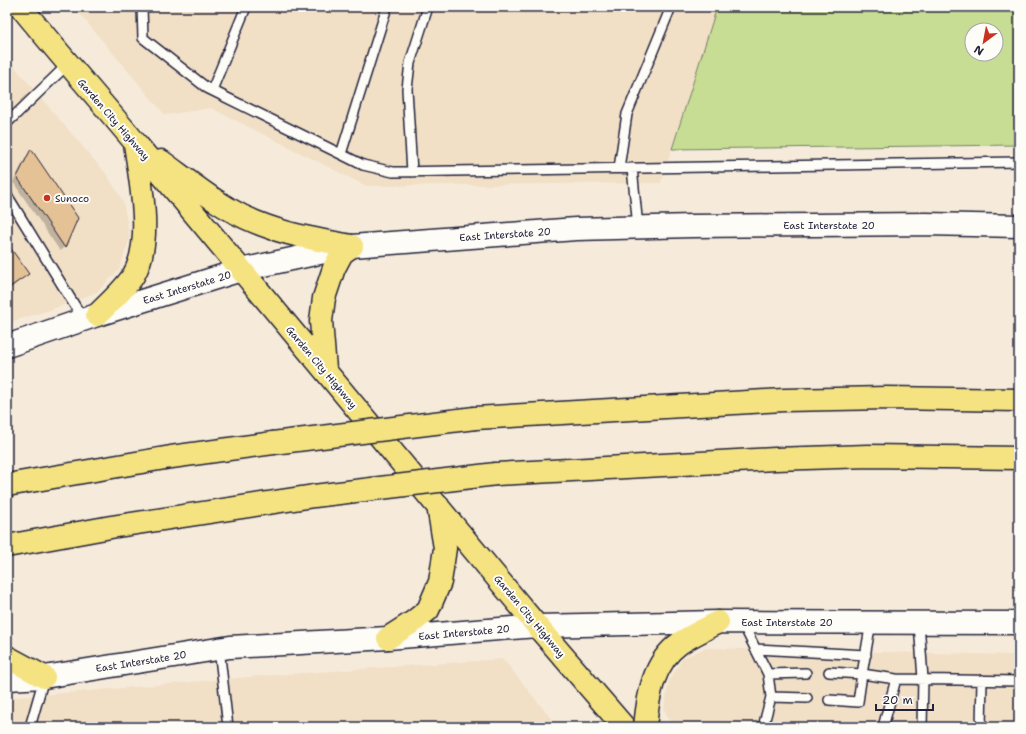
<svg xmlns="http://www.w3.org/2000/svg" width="1026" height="734" viewBox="0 0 1026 734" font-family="'Shantell Sans',sans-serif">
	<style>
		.built { fill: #f1dfc6 }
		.green { fill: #c7dd93; stroke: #748067; fill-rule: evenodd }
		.shadow { fill: #0003 }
		.building { fill: #e5c296; stroke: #22223b }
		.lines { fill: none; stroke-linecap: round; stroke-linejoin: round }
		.service-casing { stroke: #22223b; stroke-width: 12 }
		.secondary-casing { stroke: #22223b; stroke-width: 25 }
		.primary-casing { stroke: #22223b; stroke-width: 25 }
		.trunk-casing { stroke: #22223b; stroke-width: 25 }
		.motorway-casing { stroke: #22223b; stroke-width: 25 }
		.service { stroke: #fdfcf7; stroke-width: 9 }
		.secondary { stroke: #fdfcf7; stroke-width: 22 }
		.primary { stroke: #f5e382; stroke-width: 22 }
		.trunk { stroke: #f5e382; stroke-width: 22 }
		.motorway { stroke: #f5e382; stroke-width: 22 }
		.motorway-bridge-casing { stroke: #22223b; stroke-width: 25; stroke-linecap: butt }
		.motorway-bridge { stroke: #f5e382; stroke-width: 22 }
		.poi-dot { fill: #c8321e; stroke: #fdfcf7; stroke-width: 1.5 }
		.labels { text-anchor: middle; stroke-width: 4; stroke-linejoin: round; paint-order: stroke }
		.street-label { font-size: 10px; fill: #22223b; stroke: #fdfcf7 }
		.poi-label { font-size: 10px; fill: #22223b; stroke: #fdfcf7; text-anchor: start }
	</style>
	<rect width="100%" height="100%" fill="#f6ebda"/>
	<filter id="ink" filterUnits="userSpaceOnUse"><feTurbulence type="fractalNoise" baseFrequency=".025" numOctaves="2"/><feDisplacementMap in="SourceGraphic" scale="8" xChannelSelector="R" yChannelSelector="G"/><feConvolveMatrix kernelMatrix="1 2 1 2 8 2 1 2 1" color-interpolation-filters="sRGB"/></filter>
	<g filter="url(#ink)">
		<path class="built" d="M 74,7 L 717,7 L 661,183 L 366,186 L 211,108 L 165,115 Z
			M 7,58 L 107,175 L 123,201 L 130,238 L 119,270 L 97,292 L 53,309 L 7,323 Z
			M 706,648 L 1019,655 L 1019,727 L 673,727 L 664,709 L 669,681 L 683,658 Z
			M 503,659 L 558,727 L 7,727 L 7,698 L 260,676 Z"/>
		<path class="green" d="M 717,7 L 1019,7 L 1019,145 L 672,149 ZM 972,30 L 996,30 L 996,54 L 972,54 Z"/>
		<path class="shadow" d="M 31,151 L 76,218 L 64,247 L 60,251 L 13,182 L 27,155 Z
			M 7,245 L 27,274 L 7,292 Z"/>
		<path class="building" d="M 31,149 L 78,218 L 65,248 L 17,177 Z
			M 7,243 L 29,274 L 7,289 Z"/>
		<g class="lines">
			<g class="service-casing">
				<path id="service" d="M 142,7 L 143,38 L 207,88 L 363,165 L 393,172 L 1019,162
					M 212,90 L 246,7
					M 7,123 L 67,65
					M 341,154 L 387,7
					M 619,168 L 627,114 L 671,7
					M 632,168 L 638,227
					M 412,172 L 407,89 L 410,63 L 428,7
					M 7,195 L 83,319
					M 742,622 L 768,674 L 771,697 L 763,727
					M 919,623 L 923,679 L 922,727
					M 219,648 L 228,727
					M 755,649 L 866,655
					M 829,672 L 862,674 L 871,622
					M 768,674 L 806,673
					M 771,697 L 807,698
					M 829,700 L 858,702 L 862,674 L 896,679 L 1019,681
					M 30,727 L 44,678
					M 883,727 L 896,679
					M 981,727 L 982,680"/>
			</g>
			<g class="secondary-casing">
				<path id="secondary" d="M 7,346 L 97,315 L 241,270 L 352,246 L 576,229 L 692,226 L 926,224 L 1019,226
					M 7,679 L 44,677 L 230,647 L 388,638 L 537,626 L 718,622 L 1019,623"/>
			</g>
			<g class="primary-casing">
				<path id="primary" d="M 537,626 L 624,727
					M 645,727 C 648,696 653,662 680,643 C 692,635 706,629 718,622"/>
			</g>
			<g class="trunk-casing">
				<path id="trunk" d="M 21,7 C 59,54 99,99 138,146 C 271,306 405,465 537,626
					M 161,161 C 183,177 205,195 229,209 C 266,231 310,239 352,246
					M 97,315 C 109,303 124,290 133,276 C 154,242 140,181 135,143
					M 325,369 L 321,321 L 324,298 L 334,268 L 342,253 L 352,246
					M 388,638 L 413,622 L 428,610 L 440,582 L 445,548 L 438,506"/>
			</g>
			<g class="motorway-casing">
				<path id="motorway" d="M 475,418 L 784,400 L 887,398 L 1019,400
					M 496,474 L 775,459 L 868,456 L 1019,458
					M 7,485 L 171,457 L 273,443
					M 7,546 L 111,527 L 314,496
					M 7,657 L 44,677"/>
			</g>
			<use href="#service" class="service"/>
			<use href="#secondary" class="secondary"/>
			<use href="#primary" class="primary"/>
			<use href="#trunk" class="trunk"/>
			<use href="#motorway" class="motorway"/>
			<g class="motorway-bridge-casing">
				<path id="motorway-bridge" d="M 273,443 L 475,418
					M 314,496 L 496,474"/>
			</g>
			<use href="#motorway-bridge" class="motorway-bridge"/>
		</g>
	</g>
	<circle class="poi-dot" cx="47" cy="198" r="4"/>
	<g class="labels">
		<g class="street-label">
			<text transform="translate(114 119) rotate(49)" y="4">Garden City Highway</text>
			<text x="829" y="229">East Interstate 20</text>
			<text transform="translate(505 234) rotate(-4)" y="4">East Interstate 20</text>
			<text transform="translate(187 287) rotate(-17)" y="4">East Interstate 20</text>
			<text transform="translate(322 367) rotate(50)" y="4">Garden City Highway</text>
			<text transform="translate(530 616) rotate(50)" y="4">Garden City Highway</text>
			<text x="787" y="626">East Interstate 20</text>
			<text transform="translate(464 632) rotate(-5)" y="4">East Interstate 20</text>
			<text transform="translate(141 661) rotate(-9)" y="4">East Interstate 20</text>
		</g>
		<g class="poi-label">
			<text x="55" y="202">Sunoco</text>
		</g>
	</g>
	<rect width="1026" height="734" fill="none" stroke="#fdfcf7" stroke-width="24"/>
	<rect x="12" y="12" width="1002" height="710" fill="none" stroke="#22223b" stroke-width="1.5" filter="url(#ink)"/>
	<g transform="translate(984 42) rotate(212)"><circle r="19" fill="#fdfcf7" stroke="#a5a5ac"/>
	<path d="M0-3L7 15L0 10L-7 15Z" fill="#c8321e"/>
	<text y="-6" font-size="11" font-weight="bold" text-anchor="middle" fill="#22223b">N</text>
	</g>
	<path d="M876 704v6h57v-6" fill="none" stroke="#22223b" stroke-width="2"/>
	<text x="882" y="704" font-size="12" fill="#22223b" stroke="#fdfcf7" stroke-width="3" paint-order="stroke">20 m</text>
</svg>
